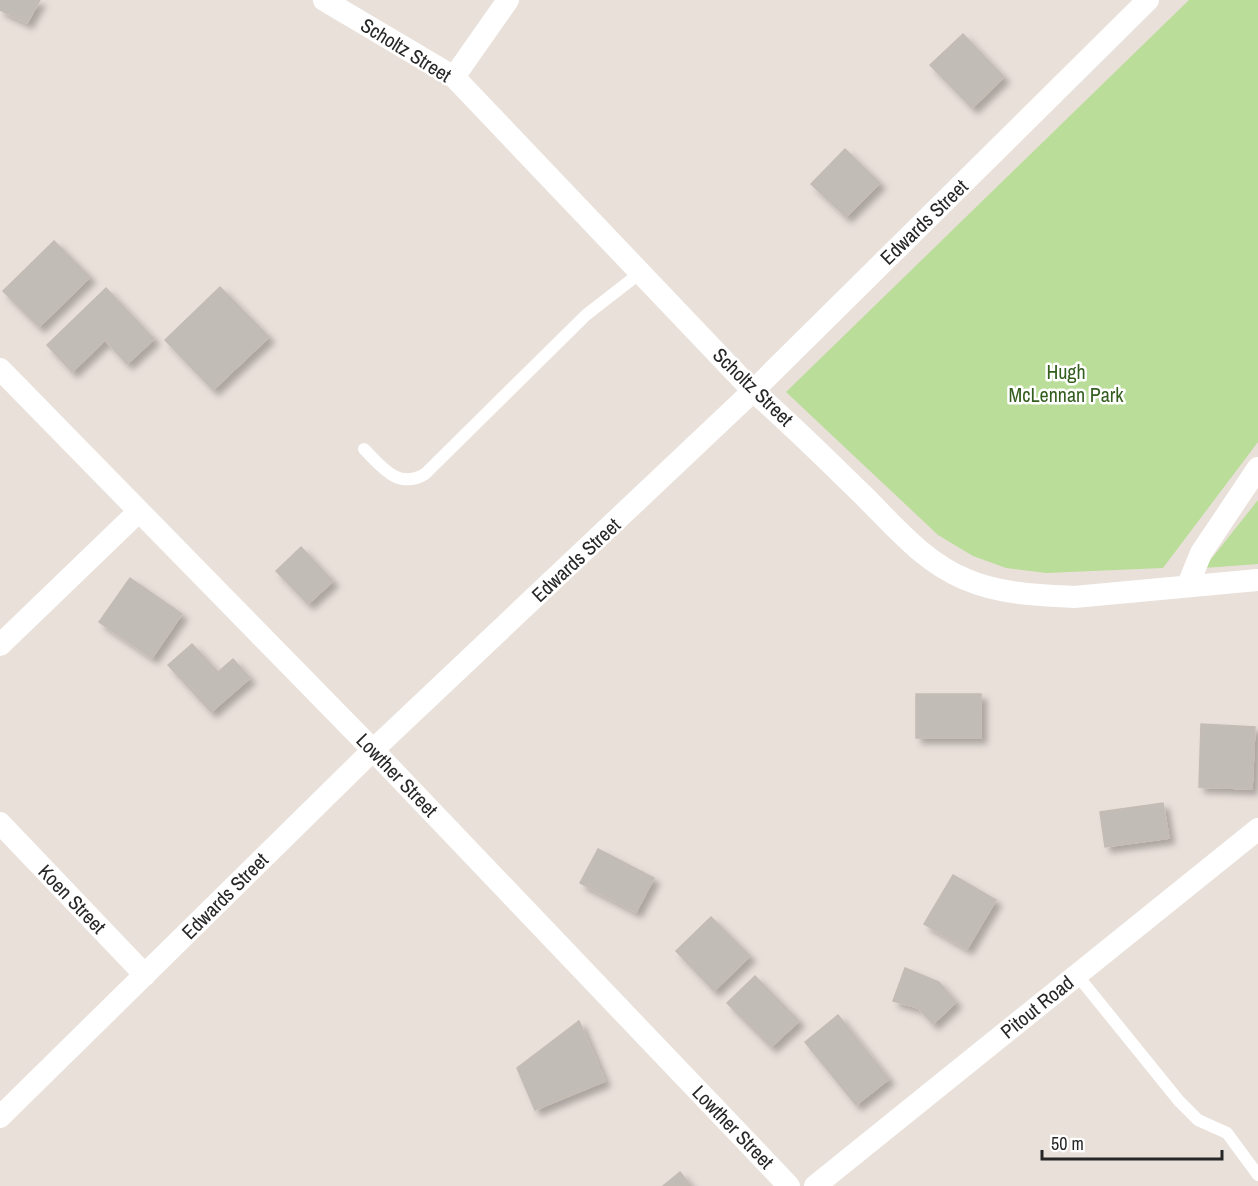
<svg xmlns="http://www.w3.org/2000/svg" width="1258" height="1186" viewBox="0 0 1258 1186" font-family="'Archivo Narrow',sans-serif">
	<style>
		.green { fill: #badd99 }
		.building { fill: #c1bcb5; stroke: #c4bcb4; stroke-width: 1.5; filter: url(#shadow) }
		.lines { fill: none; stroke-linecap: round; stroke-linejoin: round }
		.service { stroke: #fff; stroke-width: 12 }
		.minor { stroke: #fff; stroke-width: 22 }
		.labels { text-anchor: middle; stroke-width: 5; stroke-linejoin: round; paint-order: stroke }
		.street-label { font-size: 20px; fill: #272727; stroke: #fff }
		.park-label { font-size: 20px; fill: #345e1e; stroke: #fff }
	</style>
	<defs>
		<filter id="shadow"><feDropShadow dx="5.5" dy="5.5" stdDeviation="3" flood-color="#0004"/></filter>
	</defs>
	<rect width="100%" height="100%" fill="#e9e0da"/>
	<path class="green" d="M 1189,0 L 1258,0 L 1258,442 L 1163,568 L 1046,573 L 1006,568 L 973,556 L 938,535 L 786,392 Z
		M 1258,500 L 1258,564 L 1204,568 Z"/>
	<path class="building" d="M 0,0 L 40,0 L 27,23 L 0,10 Z
		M 963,34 L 1004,77 L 972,108 L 930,65 Z
		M 845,149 L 880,183 L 846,217 L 811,184 Z
		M 54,241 L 90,277 L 39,327 L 3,291 Z
		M 220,287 L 269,337 L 213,390 L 165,340 Z
		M 106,288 L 154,339 L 127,364 L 105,340 L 72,372 L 47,345 Z
		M 301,547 L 333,581 L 308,604 L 276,571 Z
		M 130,578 L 182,614 L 152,658 L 99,622 Z
		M 192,644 L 218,672 L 233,659 L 250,678 L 211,712 L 168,665 Z
		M 916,694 L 981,694 L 981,738 L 916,738 Z
		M 1201,724 L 1255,727 L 1252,789 L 1199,787 Z
		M 1163,803 L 1169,838 L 1105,847 L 1100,812 Z
		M 598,849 L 654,878 L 636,912 L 580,883 Z
		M 953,875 L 996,900 L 967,949 L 924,924 Z
		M 711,917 L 750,956 L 714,991 L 676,951 Z
		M 905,968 L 939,982 L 956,1002 L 933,1024 L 918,1008 L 893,1001 Z
		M 755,976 L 799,1021 L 771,1047 L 727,1003 Z
		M 838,1015 L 889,1079 L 856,1105 L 805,1042 Z
		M 579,1021 L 605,1081 L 535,1110 L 517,1068 Z
		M 680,1172 L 691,1186 L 663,1186 Z"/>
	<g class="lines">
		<path class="service" d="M 364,449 C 382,467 398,490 425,474 L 586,315 L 640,273
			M 1077,975 L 1179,1101 L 1198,1120 L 1227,1133 L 1258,1175"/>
		<path class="minor" d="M 324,0 L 454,77 L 753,391 C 791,424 827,460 863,495 C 894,526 924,562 965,579 C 999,594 1037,595 1074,597 L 1258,580
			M 454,77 L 508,0
			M 0,369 L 373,750 L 789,1186
			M 1188,585 L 1201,553 L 1258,468
			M 0,645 L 138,512
			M 0,823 L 145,975
			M 0,1117 L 373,750 L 753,391 L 1148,0
			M 815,1186 L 1258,829"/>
	</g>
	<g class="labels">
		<g class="street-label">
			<text transform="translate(406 50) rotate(32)" y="7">Scholtz Street</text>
			<text transform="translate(924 222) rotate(-44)" y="7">Edwards Street</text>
			<text transform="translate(753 387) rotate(44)" y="7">Scholtz Street</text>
			<text transform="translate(576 560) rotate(-43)" y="7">Edwards Street</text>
			<text transform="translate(397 775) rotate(46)" y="7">Lowther Street</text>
			<text transform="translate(225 896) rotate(-45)" y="7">Edwards Street</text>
			<text transform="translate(72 899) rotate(46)" y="7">Koen Street</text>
			<text transform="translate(1037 1007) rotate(-39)" y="7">Pitout Road</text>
			<text transform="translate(733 1127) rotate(46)" y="7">Lowther Street</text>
		</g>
		<g class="park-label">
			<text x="1066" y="379">Hugh<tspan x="1066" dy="23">McLennan Park</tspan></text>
		</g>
	</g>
	<path d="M1042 1150v9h180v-9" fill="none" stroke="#272727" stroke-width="3"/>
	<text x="1051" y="1150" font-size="18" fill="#272727" stroke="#ffffff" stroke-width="4.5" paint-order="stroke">50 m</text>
</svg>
